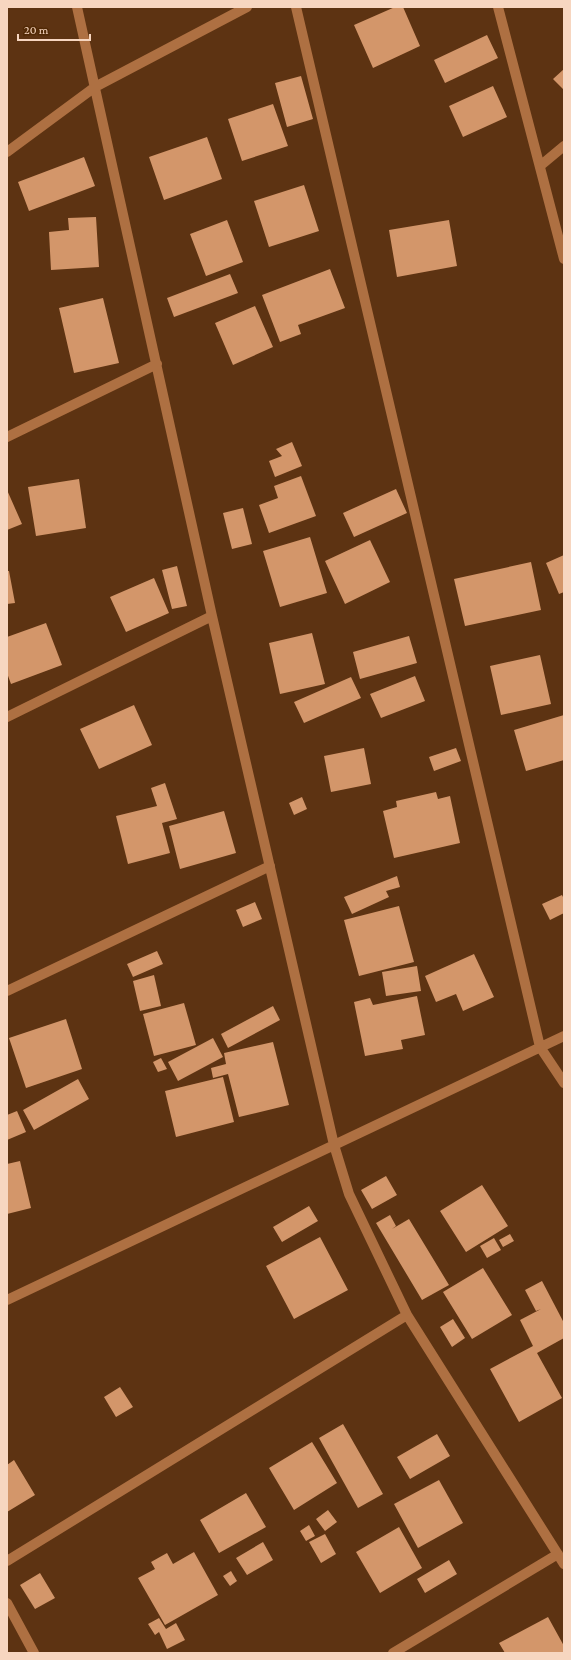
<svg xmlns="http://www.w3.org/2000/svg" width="571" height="1660" viewBox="0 0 571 1660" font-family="'Crimson Pro',serif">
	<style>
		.building { fill: #d3966a }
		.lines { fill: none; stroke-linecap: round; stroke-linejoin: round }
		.minor { stroke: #ae7042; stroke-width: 10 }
	</style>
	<rect width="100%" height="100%" fill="#5d3312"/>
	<path class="building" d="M 395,7 L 403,7 L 420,46 L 373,68 L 354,25 Z
		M 487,35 L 498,58 L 445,83 L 434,60 Z
		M 564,69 L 564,90 L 553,79 Z
		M 301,76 L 313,119 L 287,127 L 275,83 Z
		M 493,86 L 507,117 L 463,137 L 449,106 Z
		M 273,104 L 288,146 L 242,161 L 228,119 Z
		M 207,137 L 222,179 L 164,200 L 149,157 Z
		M 84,157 L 95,186 L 29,211 L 18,182 Z
		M 304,185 L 319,231 L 269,247 L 254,201 Z
		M 96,217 L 99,267 L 51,270 L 49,232 L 69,230 L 68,218 Z
		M 227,220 L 243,262 L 206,276 L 190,234 Z
		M 449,220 L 457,266 L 397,277 L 389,230 Z
		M 330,269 L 345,308 L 298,325 L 301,334 L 280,342 L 262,295 Z
		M 230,274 L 238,293 L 174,317 L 167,298 Z
		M 103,298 L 119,363 L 74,373 L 59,308 Z
		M 255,306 L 273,347 L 233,365 L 215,323 Z
		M 292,442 L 302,466 L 275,477 L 269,461 L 282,456 L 276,449 Z
		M 301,476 L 316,516 L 269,533 L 259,505 L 278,498 L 274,486 Z
		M 79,479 L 86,528 L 36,536 L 28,487 Z
		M 396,489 L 407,513 L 354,537 L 343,513 Z
		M 7,490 L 22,524 L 7,530 Z
		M 243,508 L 252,544 L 232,549 L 223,513 Z
		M 310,537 L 327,593 L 280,607 L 263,551 Z
		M 370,540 L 390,582 L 345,604 L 325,561 Z
		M 564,555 L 564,592 L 559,594 L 546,563 Z
		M 531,562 L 541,610 L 465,626 L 454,579 Z
		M 177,566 L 187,606 L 172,609 L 162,570 Z
		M 7,571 L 9,571 L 15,603 L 7,604 Z
		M 154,578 L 169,613 L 126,632 L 110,597 Z
		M 46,623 L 62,665 L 11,684 L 7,673 L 7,637 Z
		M 312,633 L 325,684 L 280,694 L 269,643 Z
		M 409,636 L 417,663 L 360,679 L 353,652 Z
		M 540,655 L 551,704 L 501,715 L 490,666 Z
		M 415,676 L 425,701 L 381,718 L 370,694 Z
		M 351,677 L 361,698 L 304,723 L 294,702 Z
		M 134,705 L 152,745 L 99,769 L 80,729 Z
		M 564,715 L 564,760 L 526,771 L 514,730 Z
		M 364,748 L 371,784 L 331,792 L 324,756 Z
		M 456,748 L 461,761 L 434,771 L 429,757 Z
		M 165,783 L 177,819 L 162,823 L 170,853 L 128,864 L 116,816 L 157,806 L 151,788 Z
		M 436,792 L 438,799 L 450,796 L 460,843 L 394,858 L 383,811 L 397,807 L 396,801 Z
		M 302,797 L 307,809 L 294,815 L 289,803 Z
		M 224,811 L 236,853 L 180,869 L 169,826 Z
		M 397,876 L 400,887 L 386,891 L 389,897 L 352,914 L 344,897 Z
		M 562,895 L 564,899 L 564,913 L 550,920 L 542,904 Z
		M 255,902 L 262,919 L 243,927 L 236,910 Z
		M 399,906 L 414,962 L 359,976 L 344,920 Z
		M 157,951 L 163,964 L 133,977 L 127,964 Z
		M 474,954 L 494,997 L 463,1011 L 456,994 L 436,1002 L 425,976 Z
		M 417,966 L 421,991 L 386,996 L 382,972 Z
		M 154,975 L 161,1006 L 140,1011 L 133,981 Z
		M 417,996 L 425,1035 L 401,1040 L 403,1049 L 365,1056 L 354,1002 L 370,998 L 373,1005 Z
		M 184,1003 L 196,1045 L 154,1056 L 143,1014 Z
		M 273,1006 L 280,1020 L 228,1048 L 221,1034 Z
		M 66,1019 L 82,1069 L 26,1088 L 9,1038 Z
		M 213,1038 L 223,1057 L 178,1081 L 168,1062 Z
		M 273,1042 L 289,1105 L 239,1117 L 228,1074 L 213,1078 L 211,1068 L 226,1064 L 224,1053 Z
		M 161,1058 L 167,1069 L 158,1072 L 153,1062 Z
		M 223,1077 L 234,1122 L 176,1137 L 165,1091 Z
		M 78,1079 L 89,1099 L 34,1130 L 23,1110 Z
		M 17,1111 L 26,1132 L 7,1140 L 7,1115 Z
		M 20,1161 L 31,1208 L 7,1214 L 7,1164 Z
		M 386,1176 L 397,1195 L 372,1209 L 361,1190 Z
		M 482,1185 L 508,1226 L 466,1252 L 440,1211 Z
		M 309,1206 L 318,1221 L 282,1242 L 273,1227 Z
		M 390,1215 L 396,1226 L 392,1229 L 409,1219 L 449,1285 L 422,1300 L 376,1223 Z
		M 510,1234 L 514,1241 L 503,1247 L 499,1240 Z
		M 320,1237 L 348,1290 L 294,1319 L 266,1266 Z
		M 494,1238 L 501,1250 L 487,1258 L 480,1246 Z
		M 483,1268 L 512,1315 L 472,1339 L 443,1292 Z
		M 542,1281 L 564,1323 L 564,1338 L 537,1353 L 562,1398 L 519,1422 L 490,1369 L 533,1346 L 520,1320 L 541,1309 L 536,1311 L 525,1290 Z
		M 453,1319 L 465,1338 L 452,1347 L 440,1327 Z
		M 120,1387 L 133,1407 L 116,1417 L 104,1397 Z
		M 343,1424 L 383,1494 L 358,1508 L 319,1438 Z
		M 437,1434 L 450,1456 L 410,1479 L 397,1457 Z
		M 312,1442 L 337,1483 L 294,1510 L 269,1468 Z
		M 14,1460 L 35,1495 L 7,1512 L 7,1465 Z
		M 439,1480 L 463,1523 L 418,1548 L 394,1504 Z
		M 246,1493 L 266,1527 L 219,1553 L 200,1520 Z
		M 328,1510 L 337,1522 L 325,1531 L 316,1519 Z
		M 309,1525 L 315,1536 L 306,1541 L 300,1531 Z
		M 399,1527 L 422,1568 L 380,1593 L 356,1552 Z
		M 325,1534 L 336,1554 L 321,1563 L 309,1542 Z
		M 263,1542 L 273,1560 L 247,1575 L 236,1558 Z
		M 194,1552 L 218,1595 L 165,1625 L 138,1578 L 155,1569 L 151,1562 L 167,1553 L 173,1564 Z
		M 449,1560 L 457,1574 L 425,1593 L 417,1579 Z
		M 231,1571 L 237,1581 L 230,1586 L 223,1576 Z
		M 40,1573 L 55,1598 L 35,1609 L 20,1585 Z
		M 548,1617 L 564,1646 L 564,1653 L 505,1653 L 499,1643 Z
		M 159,1618 L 166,1629 L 176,1623 L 185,1640 L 167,1649 L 159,1632 L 155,1635 L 148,1624 Z"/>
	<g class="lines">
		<path class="minor" d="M 77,7 L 212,616 L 334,1145 L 349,1194 L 407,1315 L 564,1564
			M 296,7 L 540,1047 L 564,1083
			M 498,7 L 564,259
			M 7,152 L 95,87 L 247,7
			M 540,166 L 564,146
			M 7,437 L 157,364
			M 7,717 L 212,616
			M 7,991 L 270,866
			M 7,1300 L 564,1036
			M 7,1561 L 407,1315
			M 7,1603 L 34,1653
			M 393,1653 L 558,1554"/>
	</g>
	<rect width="571" height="1660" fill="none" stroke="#f7d6c0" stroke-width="16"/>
	<path d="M18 34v6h72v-6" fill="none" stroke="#f7d6c0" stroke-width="2"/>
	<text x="24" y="34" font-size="12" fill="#f7d6c0" stroke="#512905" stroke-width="3" paint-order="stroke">20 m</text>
</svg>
